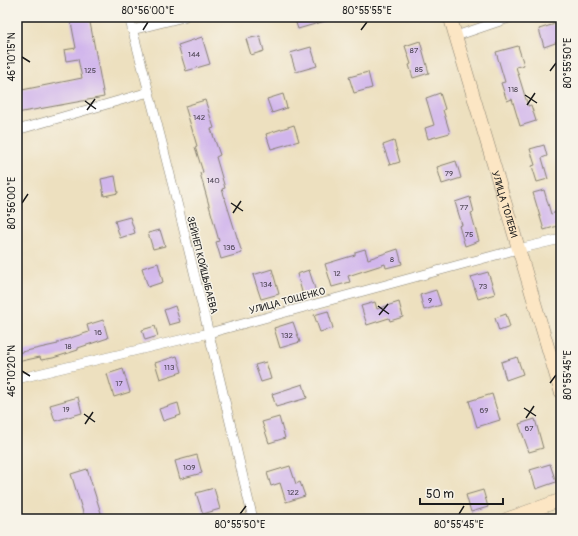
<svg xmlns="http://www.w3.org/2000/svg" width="578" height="536" viewBox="0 0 578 536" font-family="Pangolin,sans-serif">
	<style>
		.building { fill: #d1b6ec }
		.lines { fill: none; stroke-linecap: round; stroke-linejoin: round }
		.street-casing { stroke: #847e6e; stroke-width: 10 }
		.secondary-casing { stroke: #847e6e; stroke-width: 14 }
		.street { stroke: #fff; stroke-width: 9 }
		.secondary { stroke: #fce6c4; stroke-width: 13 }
		.ticks { fill: none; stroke: #1c1c1c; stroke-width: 1.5 }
		.labels { text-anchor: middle; stroke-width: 3; stroke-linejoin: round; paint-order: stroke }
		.number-label { font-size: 8px; fill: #494250 }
		.street-label { font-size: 10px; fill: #1c1c1c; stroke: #f7f3e8 }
		.neatline { fill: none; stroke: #1c1c1c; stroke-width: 1.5 }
		.ticks-label { font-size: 10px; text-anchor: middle; fill: #1c1c1c }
	</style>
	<rect width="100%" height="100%" fill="#f7f3e8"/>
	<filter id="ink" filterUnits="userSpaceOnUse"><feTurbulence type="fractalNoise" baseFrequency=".025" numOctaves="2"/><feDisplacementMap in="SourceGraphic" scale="8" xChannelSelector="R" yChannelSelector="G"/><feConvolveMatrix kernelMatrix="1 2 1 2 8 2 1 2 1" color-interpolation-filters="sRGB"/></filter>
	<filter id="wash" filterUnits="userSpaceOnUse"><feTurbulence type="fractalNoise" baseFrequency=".012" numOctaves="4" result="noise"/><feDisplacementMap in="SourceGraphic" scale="16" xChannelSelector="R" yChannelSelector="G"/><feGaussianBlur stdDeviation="0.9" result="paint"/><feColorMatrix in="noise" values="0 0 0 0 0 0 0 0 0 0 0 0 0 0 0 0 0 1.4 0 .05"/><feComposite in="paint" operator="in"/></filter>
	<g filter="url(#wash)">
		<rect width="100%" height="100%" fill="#ede0bf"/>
		<g id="blocks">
			<path class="building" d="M 70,17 L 89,17 L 104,97 L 17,113 L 17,91 L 82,78 L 78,59 L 66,61 L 64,50 L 76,48 Z
				M 294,17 L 332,17 L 332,19 L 298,29 Z
				M 561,22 L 561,41 L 544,47 L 539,29 Z
				M 260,36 L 264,51 L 251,55 L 246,39 Z
				M 202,37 L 210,64 L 186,71 L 178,45 Z
				M 420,41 L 429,73 L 413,78 L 409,65 L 411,64 L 405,46 Z
				M 518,46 L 524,65 L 516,67 L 528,106 L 531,105 L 536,121 L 520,126 L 512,99 L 507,101 L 501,83 L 505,82 L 496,52 Z
				M 311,47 L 317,66 L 296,72 L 290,53 Z
				M 368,72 L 372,88 L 354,93 L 349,77 Z
				M 440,93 L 445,109 L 443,110 L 450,133 L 428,139 L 425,128 L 434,125 L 426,98 Z
				M 283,94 L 287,108 L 272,113 L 267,99 Z
				M 205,100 L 214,128 L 211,129 L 220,155 L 216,157 L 225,188 L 222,189 L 242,253 L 221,259 L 216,242 L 219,241 L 200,173 L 203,172 L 195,147 L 197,146 L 185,106 Z
				M 294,125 L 299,141 L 271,149 L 266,134 Z
				M 394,141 L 400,162 L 390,165 L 383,145 Z
				M 544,145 L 547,156 L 542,158 L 548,179 L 537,182 L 532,166 L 535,165 L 530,149 Z
				M 456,161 L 461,178 L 442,184 L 437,167 Z
				M 115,176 L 118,193 L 104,196 L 101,179 Z
				M 544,190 L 551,214 L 557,212 L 561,225 L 544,230 L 533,193 Z
				M 470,197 L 474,212 L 471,213 L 479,241 L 465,246 L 459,226 L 462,225 L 455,202 Z
				M 130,217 L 135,233 L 120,238 L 115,221 Z
				M 160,230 L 165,246 L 153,249 L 148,233 Z
				M 365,249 L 368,259 L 398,249 L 402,264 L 386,268 L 385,264 L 348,276 L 350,282 L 332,287 L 325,264 L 355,255 L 355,252 Z
				M 158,263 L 163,282 L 148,287 L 142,268 Z
				M 272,269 L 279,294 L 261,299 L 253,275 Z
				M 309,270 L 317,295 L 304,299 L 297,274 Z
				M 488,272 L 495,294 L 478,299 L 471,277 Z
				M 436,290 L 441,305 L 424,310 L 420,295 Z
				M 375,302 L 377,309 L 399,302 L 403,317 L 390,321 L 389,318 L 367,325 L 361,306 Z
				M 175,306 L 180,322 L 169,325 L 164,310 Z
				M 328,311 L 333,328 L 320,332 L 314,315 Z
				M 506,314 L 510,327 L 499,331 L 495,318 Z
				M 103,320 L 108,338 L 78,348 L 78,350 L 53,358 L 41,360 L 40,357 L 17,362 L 17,353 L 58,344 L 58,342 L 89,332 L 87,325 Z
				M 293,322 L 300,342 L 280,348 L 274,328 Z
				M 155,326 L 158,336 L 145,340 L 142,330 Z
				M 177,356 L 182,372 L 160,379 L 155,363 Z
				M 517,357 L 523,374 L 506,380 L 501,362 Z
				M 266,362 L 271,379 L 261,382 L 255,365 Z
				M 123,369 L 130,392 L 114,397 L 107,374 Z
				M 303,384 L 307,398 L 276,407 L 272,394 Z
				M 492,394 L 500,420 L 477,427 L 469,401 Z
				M 78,397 L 82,413 L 55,421 L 50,405 Z
				M 178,403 L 181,415 L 163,421 L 159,409 Z
				M 279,417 L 285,438 L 269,443 L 262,422 Z
				M 535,419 L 543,448 L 529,452 L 519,424 Z
				M 197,455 L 202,473 L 180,479 L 175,461 Z
				M 550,464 L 556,482 L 536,489 L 530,470 Z
				M 290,466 L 296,484 L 300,482 L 305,496 L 286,502 L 280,483 L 271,486 L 267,473 Z
				M 87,469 L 103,519 L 85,519 L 71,474 Z
				M 214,488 L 220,509 L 203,514 L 196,493 Z
				M 483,490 L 488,507 L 471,512 L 466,495 Z"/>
		</g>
	</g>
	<g filter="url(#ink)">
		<use href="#blocks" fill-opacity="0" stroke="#847e6e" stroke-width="1"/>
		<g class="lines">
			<g class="street-casing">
				<path id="street" d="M 129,17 C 174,183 213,351 253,519
					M 132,30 L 184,17
					M 456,36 L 512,17
					M 17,130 L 149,92
					M 17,379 L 209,333 L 518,249 L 561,239"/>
			</g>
			<g class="secondary-casing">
				<g id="secondary">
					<path id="s1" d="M 450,17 L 561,392"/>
					<path d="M 507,519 L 561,500"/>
				</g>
			</g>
			<use href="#street" class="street"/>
			<use href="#secondary" class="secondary"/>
		</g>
	</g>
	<path class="ticks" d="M 143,30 L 148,22M 361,30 L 367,22M 22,57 L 30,62M 550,71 L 556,63M 525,95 L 537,103M 85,101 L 96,109M 527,105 L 535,93M 87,110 L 95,99M 22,203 L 28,194M 231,203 L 243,211M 233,213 L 241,201M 378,306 L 389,314M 379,315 L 388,304M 22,371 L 30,376M 550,383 L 556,375M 524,408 L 536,416M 84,414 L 95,422M 526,418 L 534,406M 85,424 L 93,412M 240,514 L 246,506M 459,514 L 464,506"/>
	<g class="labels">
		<g class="number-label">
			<text x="414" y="53">87</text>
			<text x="194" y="57">144</text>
			<text x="419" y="72">85</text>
			<text x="90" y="73">125</text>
			<text x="513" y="92">118</text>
			<text x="199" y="120">142</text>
			<text x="449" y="176">79</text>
			<text x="213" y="183">140</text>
			<text x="464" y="210">77</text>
			<text x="469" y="237">75</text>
			<text x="229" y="250">136</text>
			<text x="392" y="262">8</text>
			<text x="337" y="276">12</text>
			<text x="266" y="287">134</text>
			<text x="483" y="289">73</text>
			<text x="430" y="303">9</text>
			<text x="98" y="335">16</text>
			<text x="287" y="338">132</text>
			<text x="68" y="349">18</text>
			<text x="169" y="370">113</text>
			<text x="119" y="386">17</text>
			<text x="66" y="412">19</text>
			<text x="484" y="413">69</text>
			<text x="529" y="431">67</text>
			<text x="189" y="470">109</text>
			<text x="293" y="495">122</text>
		</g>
		<g class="street-label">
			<text dy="4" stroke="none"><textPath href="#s1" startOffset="195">УЛИЦА ТОЛЕБИ</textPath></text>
			<text transform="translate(203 265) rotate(76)" y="4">ЗЕЙНЕП КОЙШЫБАЕВА</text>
			<text transform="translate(287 300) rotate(-15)" y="4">УЛИЦА ТОЩЕНКО</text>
		</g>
	</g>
	<rect width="578" height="536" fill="none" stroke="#f7f3e8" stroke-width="44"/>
	<path d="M420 498v6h83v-6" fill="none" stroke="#1c1c1c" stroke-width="2"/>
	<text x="426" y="498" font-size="12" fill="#1c1c1c" stroke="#f7f3e8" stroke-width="3" paint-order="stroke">50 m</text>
	<rect x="22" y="22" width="534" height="492" class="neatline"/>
	<g class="ticks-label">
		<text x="148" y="14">80°56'00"E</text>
		<text x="367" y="14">80°55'55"E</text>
		<text transform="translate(11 57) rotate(-90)" y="4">46°10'15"N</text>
		<text transform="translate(567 63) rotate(-90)" y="4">80°55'50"E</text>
		<text transform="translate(11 203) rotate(-90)" y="4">80°56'00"E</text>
		<text transform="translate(11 371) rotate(-90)" y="4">46°10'20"N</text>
		<text transform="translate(567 375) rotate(-90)" y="4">80°55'45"E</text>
		<text x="240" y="528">80°55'50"E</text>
		<text x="459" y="528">80°55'45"E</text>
	</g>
</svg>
